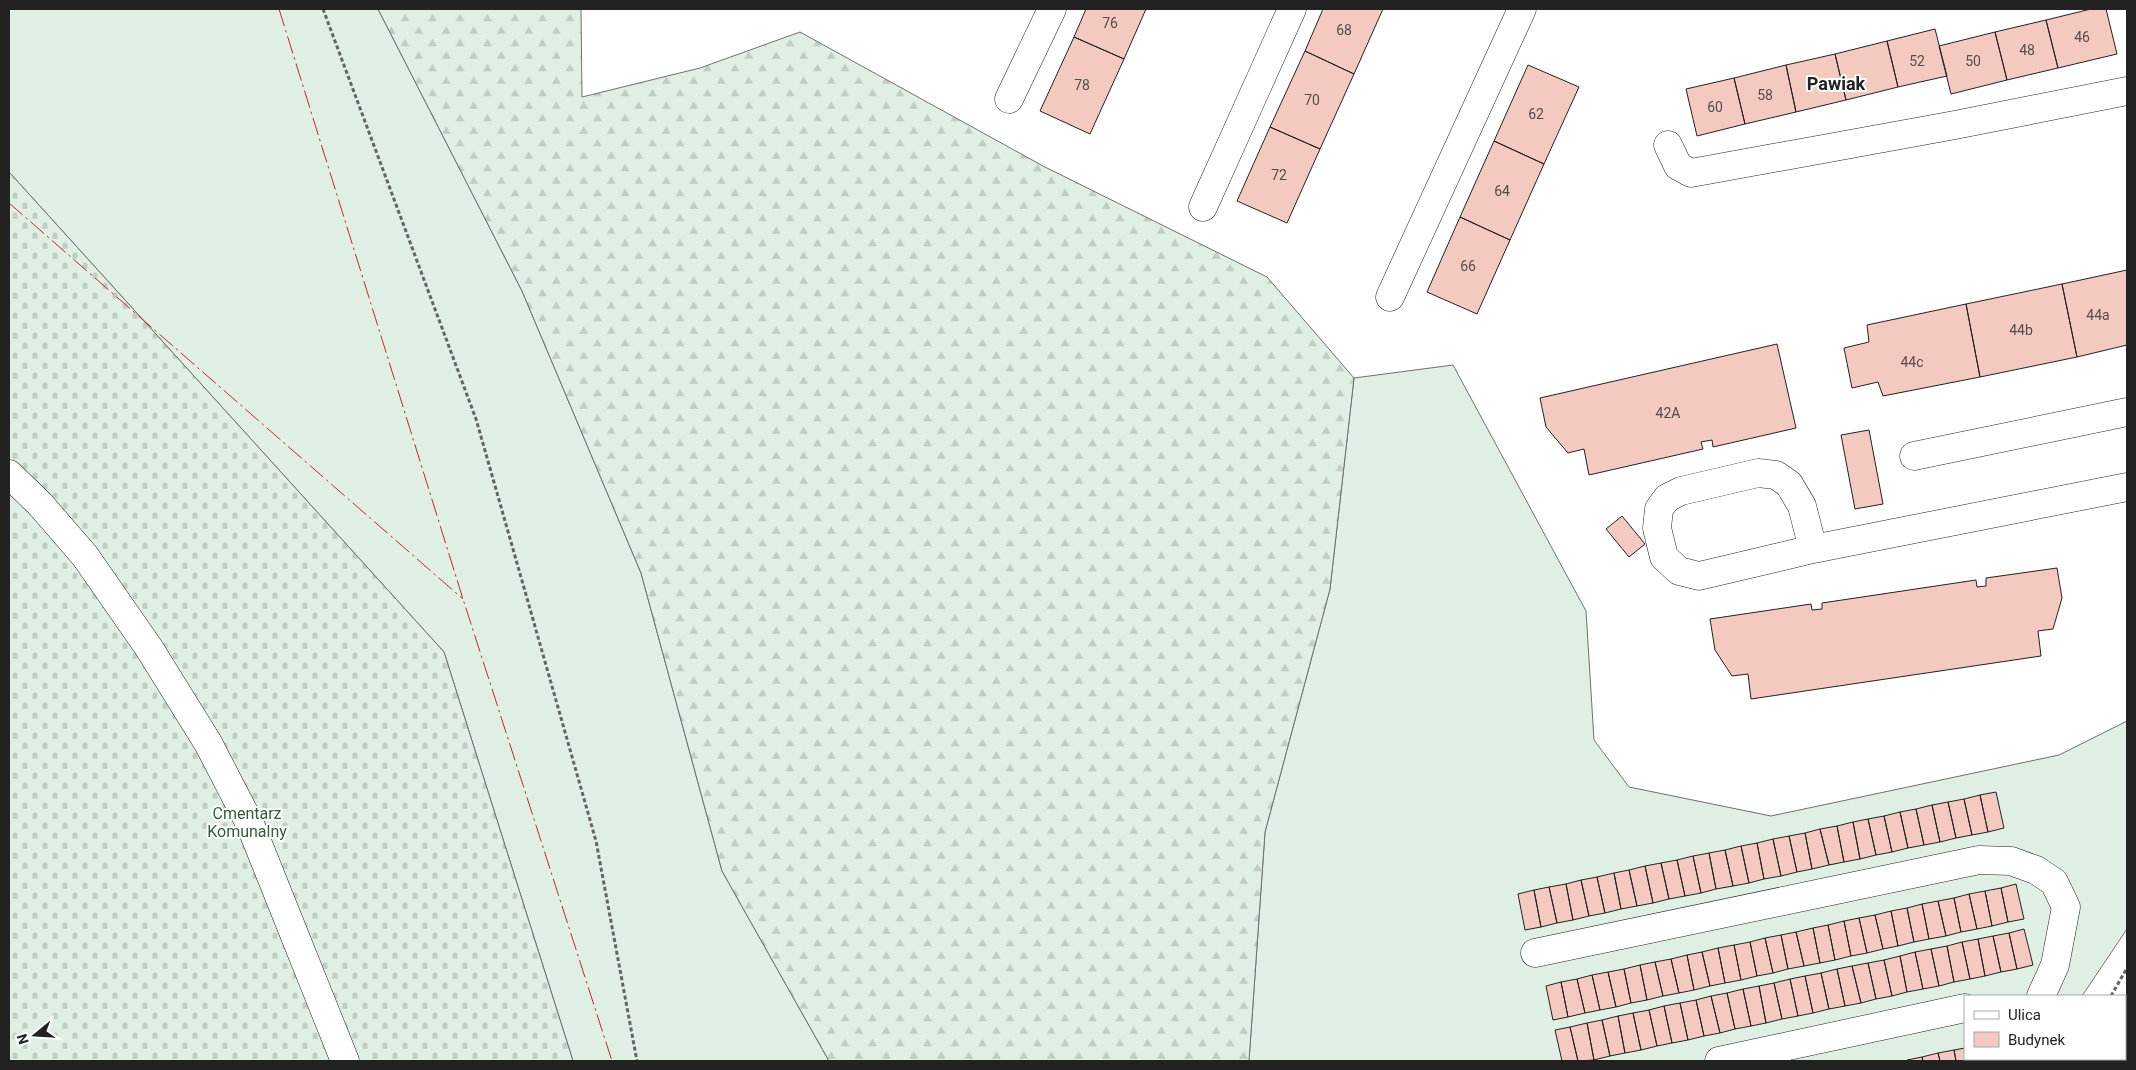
<svg xmlns="http://www.w3.org/2000/svg" width="2136" height="1070" viewBox="0 0 2136 1070" font-family="Roboto,sans-serif">
	<style>
		.grass { fill: #e0efe3; stroke: #6f6f6f }
		.forest { fill: url(#forest-firs); stroke: #6f6f6f }
		.cemetery { fill: url(#cemetery-stones); stroke: #6f6f6f }
		.building { fill: #f3c9c0; stroke: #222 }
		.lines { fill: none; stroke-linecap: round; stroke-linejoin: round }
		.minor-casing { stroke: #222; stroke-width: 29 }
		.path { stroke: #646464; stroke-width: 3; stroke-dasharray: 4 2.5; stroke-linecap: butt }
		.minor { stroke: #fff; stroke-width: 28 }
		.power { stroke: #c62828; stroke-width: 1; stroke-dasharray: 18 4 2.5 4; stroke-linecap: butt }
		.labels { text-anchor: middle; stroke-width: 4; stroke-linejoin: round; paint-order: stroke }
		.number-label { font-size: 14px; fill: #564c4a }
		.park-label { font-size: 16px; fill: #2f5e38; stroke: #fff }
		.neighbourhood-label { font-size: 18px; font-weight: bold; fill: #222; stroke: #fff }
	</style>
	<defs>
		<pattern id="forest-firs" width="22" height="20" patternUnits="userSpaceOnUse" patternTransform="scale(1.25)"><rect width="22" height="20" fill="#e0efe3"/><path d="M5 1l3.5 6h-7zM16 11l3.5 6h-7z" fill="#c0cdc2"/></pattern>
		<pattern id="cemetery-stones" width="16" height="16" patternUnits="userSpaceOnUse" patternTransform="scale(1.25)"><rect width="16" height="16" fill="#e0efe3"/><path d="M2 7V4a2 2 0 0 1 4 0v3zM10 15v-3a2 2 0 0 1 4 0v3z" fill="#c0cdc2"/></pattern>
	</defs>
	<rect width="100%" height="100%" fill="#fff"/>
	<path class="grass" d="M 9,9 L 378,9 L 522,291 L 641,573 L 722,871 L 829,1061 L 573,1061 L 444,652 L 9,172 Z
		M 1453,365 L 1586,611 L 1594,740 L 1629,787 L 1771,816 L 2059,755 L 2127,721 L 2127,929 L 2082,996 L 1965,996 L 1965,1059 L 2054,1059 L 2053,1061 L 1249,1061 L 1265,832 L 1330,589 L 1354,378 Z"/>
	<path class="forest" d="M 378,9 L 581,9 L 582,97 L 700,68 L 800,32 L 1043,166 L 1267,277 L 1354,378 L 1330,589 L 1265,832 L 1249,1061 L 829,1061 L 722,871 L 641,573 L 522,291 Z"/>
	<path class="cemetery" d="M 9,172 L 444,652 L 573,1061 L 9,1061 Z"/>
	<path class="building" d="M 1086,9 L 1146,9 L 1124,59 L 1074,37 Z
		M 1323,9 L 1383,9 L 1354,74 L 1305,51 Z
		M 2091,9 L 2106,9 L 2117,54 L 2058,68 L 2046,20 Z
		M 2046,20 L 2058,68 L 2007,80 L 1995,32 Z
		M 1935,29 L 1947,76 L 1898,87 L 1887,41 Z
		M 1995,32 L 2007,80 L 1951,94 L 1939,46 Z
		M 1074,37 L 1124,59 L 1090,134 L 1040,111 Z
		M 1887,41 L 1898,87 L 1846,100 L 1835,54 Z
		M 1305,51 L 1354,74 L 1320,149 L 1270,127 Z
		M 1835,54 L 1846,100 L 1796,112 L 1786,65 Z
		M 1528,65 L 1579,87 L 1544,164 L 1494,141 Z
		M 1786,65 L 1796,112 L 1745,124 L 1734,78 Z
		M 1734,78 L 1745,124 L 1697,136 L 1686,89 Z
		M 1270,127 L 1320,149 L 1287,223 L 1237,201 Z
		M 1494,141 L 1544,164 L 1510,240 L 1460,217 Z
		M 1460,217 L 1510,240 L 1477,314 L 1427,292 Z
		M 2127,270 L 2127,345 L 2077,357 L 2062,284 Z
		M 2062,284 L 2077,357 L 1980,377 L 1966,304 Z
		M 1966,304 L 1980,377 L 1883,396 L 1878,382 L 1852,388 L 1844,348 L 1869,342 L 1867,325 Z
		M 1777,344 L 1796,428 L 1713,447 L 1712,440 L 1701,442 L 1703,449 L 1589,475 L 1584,449 L 1568,453 L 1546,427 L 1540,398 Z
		M 1869,430 L 1883,504 L 1855,509 L 1841,435 Z
		M 1622,516 L 1645,544 L 1629,557 L 1606,529 Z
		M 2057,568 L 2062,598 L 2053,629 L 2038,631 L 2041,656 L 1751,699 L 1748,674 L 1732,676 L 1715,650 L 1710,619 L 1811,604 L 1812,610 L 1822,609 L 1822,603 L 1976,580 L 1977,587 L 1986,586 L 1986,578 Z
		M 1996,792 L 2004,828 L 1988,832 L 1980,795 Z
		M 1980,795 L 1988,832 L 1972,835 L 1964,799 Z
		M 1964,799 L 1972,835 L 1956,838 L 1948,802 Z
		M 1948,802 L 1956,838 L 1940,842 L 1932,805 Z
		M 1932,805 L 1940,842 L 1924,845 L 1916,809 Z
		M 1916,809 L 1924,845 L 1908,848 L 1900,812 Z
		M 1900,812 L 1908,848 L 1892,852 L 1884,816 Z
		M 1884,816 L 1892,852 L 1876,855 L 1868,819 Z
		M 1868,819 L 1876,855 L 1860,859 L 1853,822 Z
		M 1853,822 L 1860,859 L 1844,862 L 1837,826 Z
		M 1837,826 L 1844,862 L 1829,865 L 1820,829 Z
		M 1820,829 L 1829,865 L 1812,869 L 1805,833 Z
		M 1805,833 L 1812,869 L 1797,872 L 1789,836 Z
		M 1789,836 L 1797,872 L 1781,876 L 1773,839 Z
		M 1773,839 L 1781,876 L 1764,879 L 1757,843 Z
		M 1757,843 L 1764,879 L 1749,883 L 1741,846 Z
		M 1741,846 L 1749,883 L 1733,886 L 1725,850 Z
		M 1725,850 L 1733,886 L 1716,889 L 1709,853 Z
		M 1709,853 L 1716,889 L 1701,893 L 1693,856 Z
		M 1693,856 L 1701,893 L 1685,896 L 1677,860 Z
		M 1677,860 L 1685,896 L 1669,899 L 1661,863 Z
		M 1661,863 L 1669,899 L 1653,903 L 1645,866 Z
		M 1645,866 L 1653,903 L 1637,906 L 1629,870 Z
		M 1629,870 L 1637,906 L 1621,909 L 1614,873 Z
		M 1614,873 L 1621,909 L 1605,913 L 1597,877 Z
		M 1597,877 L 1605,913 L 1589,916 L 1581,880 Z
		M 1581,880 L 1589,916 L 1573,920 L 1566,884 Z
		M 1566,884 L 1573,920 L 1557,923 L 1549,887 Z
		M 2016,884 L 2024,919 L 2008,922 L 2001,888 Z
		M 1549,887 L 1557,923 L 1541,927 L 1534,890 Z
		M 2001,888 L 2008,922 L 1992,926 L 1985,891 Z
		M 1534,890 L 1541,927 L 1525,930 L 1518,894 Z
		M 1985,891 L 1992,926 L 1977,929 L 1969,894 Z
		M 1969,894 L 1977,929 L 1961,932 L 1954,898 Z
		M 1954,898 L 1961,932 L 1946,936 L 1938,901 Z
		M 1938,901 L 1946,936 L 1929,939 L 1922,904 Z
		M 1922,904 L 1929,939 L 1914,942 L 1907,908 Z
		M 1907,908 L 1914,942 L 1898,946 L 1891,911 Z
		M 1891,911 L 1898,946 L 1883,949 L 1875,915 Z
		M 1875,915 L 1883,949 L 1867,953 L 1859,918 Z
		M 1859,918 L 1867,953 L 1851,956 L 1844,921 Z
		M 1844,921 L 1851,956 L 1835,960 L 1828,925 Z
		M 1828,925 L 1835,960 L 1820,963 L 1813,928 Z
		M 1813,928 L 1820,963 L 1804,966 L 1796,932 Z
		M 2024,929 L 2033,965 L 2017,969 L 2009,933 Z
		M 1796,932 L 1804,966 L 1788,969 L 1781,935 Z
		M 2009,933 L 2017,969 L 2001,972 L 1993,936 Z
		M 1781,935 L 1788,969 L 1773,973 L 1765,938 Z
		M 1993,936 L 2001,972 L 1985,976 L 1978,939 Z
		M 1765,938 L 1773,973 L 1757,976 L 1750,942 Z
		M 1978,939 L 1985,976 L 1970,979 L 1962,942 Z
		M 1750,942 L 1757,976 L 1741,980 L 1734,945 Z
		M 1962,942 L 1970,979 L 1954,982 L 1947,946 Z
		M 1734,945 L 1741,980 L 1725,983 L 1718,948 Z
		M 1947,946 L 1954,982 L 1939,986 L 1931,949 Z
		M 1718,948 L 1725,983 L 1710,986 L 1702,952 Z
		M 1931,949 L 1939,986 L 1923,989 L 1915,952 Z
		M 1702,952 L 1710,986 L 1694,990 L 1687,955 Z
		M 1915,952 L 1923,989 L 1907,992 L 1900,956 Z
		M 1687,955 L 1694,990 L 1679,993 L 1671,959 Z
		M 1900,956 L 1907,992 L 1892,996 L 1884,960 Z
		M 1671,959 L 1679,993 L 1663,996 L 1655,962 Z
		M 1884,960 L 1892,996 L 1876,999 L 1868,963 Z
		M 1655,962 L 1663,996 L 1647,1000 L 1640,965 Z
		M 1868,963 L 1876,999 L 1861,1003 L 1852,966 Z
		M 1640,965 L 1647,1000 L 1631,1003 L 1624,969 Z
		M 1852,966 L 1861,1003 L 1845,1006 L 1837,969 Z
		M 1624,969 L 1631,1003 L 1616,1007 L 1608,972 Z
		M 1837,969 L 1845,1006 L 1829,1009 L 1821,973 Z
		M 1608,972 L 1616,1007 L 1600,1010 L 1592,975 Z
		M 1821,973 L 1829,1009 L 1813,1013 L 1805,976 Z
		M 1592,975 L 1600,1010 L 1585,1013 L 1577,979 Z
		M 1805,976 L 1813,1013 L 1798,1016 L 1790,979 Z
		M 1577,979 L 1585,1013 L 1568,1017 L 1561,982 Z
		M 1790,979 L 1798,1016 L 1782,1019 L 1774,983 Z
		M 1561,982 L 1568,1017 L 1553,1020 L 1546,986 Z
		M 1774,983 L 1782,1019 L 1766,1023 L 1759,986 Z
		M 1759,986 L 1766,1023 L 1751,1026 L 1743,989 Z
		M 1743,989 L 1751,1026 L 1735,1029 L 1727,993 Z
		M 1727,993 L 1735,1029 L 1720,1033 L 1711,996 Z
		M 1711,996 L 1720,1033 L 1704,1036 L 1696,1000 Z
		M 1696,1000 L 1704,1036 L 1688,1040 L 1680,1003 Z
		M 1680,1003 L 1688,1040 L 1672,1043 L 1664,1006 Z
		M 1664,1006 L 1672,1043 L 1657,1046 L 1649,1010 Z
		M 1649,1010 L 1657,1046 L 1641,1050 L 1633,1013 Z
		M 1633,1013 L 1641,1050 L 1625,1053 L 1618,1016 Z
		M 1618,1016 L 1625,1053 L 1610,1056 L 1602,1020 Z
		M 1602,1020 L 1610,1056 L 1594,1060 L 1587,1023 Z
		M 1587,1023 L 1594,1060 L 1578,1061 L 1570,1027 Z
		M 1570,1027 L 1578,1061 L 1562,1061 L 1555,1030 Z
		M 1965,1048 L 1965,1059 L 1973,1059 L 1973,1061 L 1956,1061 L 1954,1050 Z
		M 1954,1050 L 1956,1061 L 1940,1061 L 1938,1053 Z
		M 1938,1053 L 1940,1061 L 1923,1061 L 1922,1057 Z
		M 1922,1057 L 1923,1061 L 1907,1061 L 1907,1060 Z"/>
	<g class="lines">
		<g class="minor-casing">
			<path id="minor" d="M 1009,99 L 1052,9
				M 1668,145 L 1678,166 L 1691,173 L 1955,125 L 2127,91
				M 1203,207 L 1292,9
				M 1390,297 L 1522,9
				M 1914,456 L 2127,412
				M 9,474 L 40,504 L 85,556 L 149,648 L 208,743 L 250,824 L 345,1061
				M 1813,549 L 1802,506 L 1789,484 L 1776,475 L 1758,473 L 1681,491 L 1667,498 L 1659,509 L 1657,528 L 1664,557 L 1679,571 L 1699,576 L 1813,549 L 2127,487
				M 1535,953 L 1979,860 L 2011,861 L 2036,870 L 2054,882 L 2066,907 L 2055,965 L 2041,996
				M 2125,1031 L 2127,1027
				M 1719,1061 L 1965,1008
				M 2016,1061 L 2017,1059
				M 2108,1061 L 2109,1059"/>
		</g>
		<path class="path" d="M 323,9 L 476,419 L 596,841 L 637,1061
			M 2111,996 L 2127,968
			M 2072,1061 L 2074,1059"/>
		<use href="#minor" class="minor"/>
		<path class="power" d="M 279,9 L 463,599 L 612,1061
			M 9,203 L 463,599"/>
	</g>
	<g class="labels">
		<g class="number-label">
			<text x="1110" y="28">76</text>
			<text x="1344" y="35">68</text>
			<text x="2082" y="42">46</text>
			<text x="2027" y="55">48</text>
			<text x="1917" y="66">52</text>
			<text x="1973" y="66">50</text>
			<text x="1082" y="90">78</text>
			<text x="1765" y="100">58</text>
			<text x="1312" y="105">70</text>
			<text x="1715" y="112">60</text>
			<text x="1536" y="119">62</text>
			<text x="1279" y="180">72</text>
			<text x="1502" y="196">64</text>
			<text x="1468" y="271">66</text>
			<text x="2098" y="320">44a</text>
			<text x="2021" y="335">44b</text>
			<text x="1912" y="367">44c</text>
			<text x="1668" y="418">42A</text>
		</g>
		<g class="park-label">
			<text x="247" y="819">Cmentarz<tspan x="247" dy="18">Komunalny</tspan></text>
		</g>
		<g class="neighbourhood-label">
			<text x="1836" y="90">Pawiak</text>
		</g>
	</g>
	<rect width="2136" height="1070" fill="none" stroke="#222222" stroke-width="20"/>
	<rect x="1964" y="995" width="162" height="65" fill="#ffffff" stroke="#a7a7a7"/>
	<rect x="1974" y="1011" width="25" height="8" fill="#ffffff" stroke="#a7a7a7"/>
	<text x="2008" y="1020" font-size="15" fill="#222222">Ulica</text>
	<rect x="1974" y="1032" width="25" height="15" fill="#f3c9c0" stroke="#a7a7a7"/>
	<text x="2008" y="1045" font-size="15" fill="#222222">Budynek</text>
	<g transform="translate(35 1035) rotate(252)" stroke="#ffffff" stroke-width="4" paint-order="stroke">
	<path d="M0-4L9 19L0 12L-9 19Z" fill="#222222"/>
	<text y="-8" font-size="14" font-weight="bold" text-anchor="middle" fill="#222222">N</text>
	</g>
</svg>
